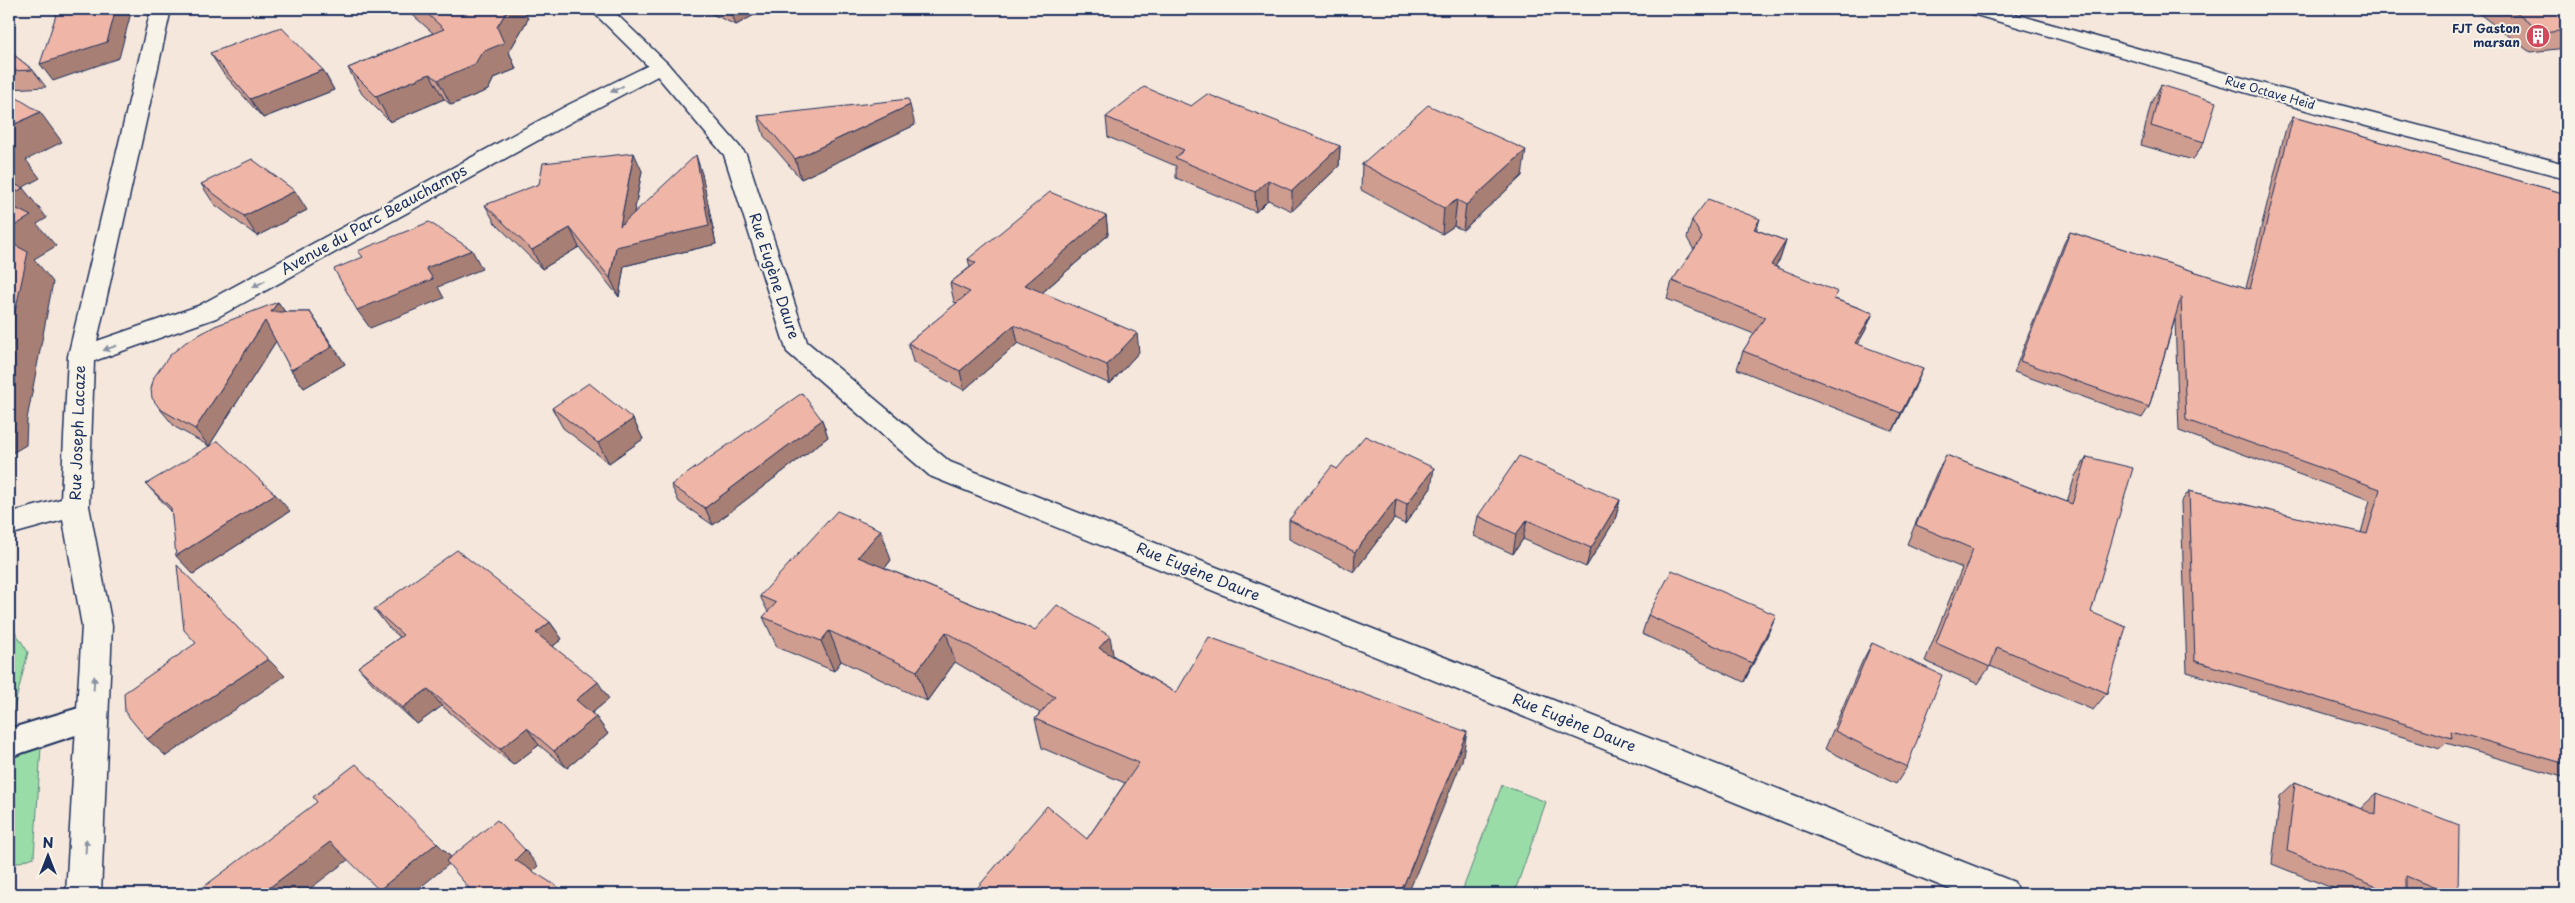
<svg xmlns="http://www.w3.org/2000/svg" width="2575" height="903" viewBox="0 0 2575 903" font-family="'Playpen Sans',sans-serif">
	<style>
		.green { fill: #9adca7; stroke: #5a8682 }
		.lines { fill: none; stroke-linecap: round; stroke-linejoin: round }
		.service-casing { stroke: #1b2f5e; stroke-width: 4 }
		.minor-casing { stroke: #1b2f5e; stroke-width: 3 }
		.tertiary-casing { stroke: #1b2f5e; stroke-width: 3 }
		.service { fill: #f7f3e8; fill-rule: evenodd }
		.minor { fill: #f7f3e8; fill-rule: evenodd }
		.tertiary { fill: #f7f3e8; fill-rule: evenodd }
		.wall { fill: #ce9d90; stroke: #1b2f5e }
		.shaded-wall { fill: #a77f75; stroke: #1b2f5e }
		.building { fill: #efb6a7; stroke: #1b2f5e }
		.oneway { fill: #8991a3 }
		.labels { text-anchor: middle; stroke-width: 4; stroke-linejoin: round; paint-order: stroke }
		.far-poi-label { font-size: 12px; font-weight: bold; fill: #1b2f5e; stroke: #f7f3e8; text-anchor: end }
		.far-street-label { font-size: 12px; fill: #1b2f5e; stroke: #f7f3e8 }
		.street-label { font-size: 15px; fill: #1b2f5e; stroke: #f7f3e8 }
	</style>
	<rect width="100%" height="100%" fill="#f5e7db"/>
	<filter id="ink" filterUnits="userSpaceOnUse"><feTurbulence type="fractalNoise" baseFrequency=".02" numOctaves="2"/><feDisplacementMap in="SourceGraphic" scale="10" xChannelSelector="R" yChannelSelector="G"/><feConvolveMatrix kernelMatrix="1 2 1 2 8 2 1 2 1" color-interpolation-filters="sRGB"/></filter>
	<g filter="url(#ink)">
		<path class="green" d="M 9,626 L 14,630 L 28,652 L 9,728 Z
			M 41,747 L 34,857 L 9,866 L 9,757 Z
			M 1502,785 L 1546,802 L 1514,894 L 1461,894 Z"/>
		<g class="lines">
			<g class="service-casing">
				<path id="service" d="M 92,704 L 103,708 L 107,717 L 103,726 L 9,757 L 9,729 Z"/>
			</g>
			<g class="minor-casing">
				<path id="minor" d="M 151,9 L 171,9 L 97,341 L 198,306 L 568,105 L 653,63 L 660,61 L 667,63 L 670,67 L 667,71 L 584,115 L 216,318 L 94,361 L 89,506 L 112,626 L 101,894 L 66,894 L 82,626 L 63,520 L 9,535 L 9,513 L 61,499 L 68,356 Z
					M 1966,9 L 1997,9 L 2336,104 L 2566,164 L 2566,178 L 2320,114 L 1969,13 Z"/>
			</g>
			<g class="tertiary-casing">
				<path id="tertiary" d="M 590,9 L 611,9 L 667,63 L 746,154 L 807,342 L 950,462 L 2014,882 L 2019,894 L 1961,894 L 930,476 L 787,352 L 724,155 L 653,71 Z"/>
			</g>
			<use href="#service" class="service"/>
			<use href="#minor" class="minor"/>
			<use href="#tertiary" class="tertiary"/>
		</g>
		<path class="wall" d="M 406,9 L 523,9 L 528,19 L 509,52 L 516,69 L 494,78 L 488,90 L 451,105 L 444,99 L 390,122 L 362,94 L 348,68 L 433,33 Z
			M 701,9 L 765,9 L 736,25 Z
			M 2473,9 L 2566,9 L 2566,48 L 2530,52 Z
			M 9,51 L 33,70 L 46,87 L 9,89 Z
			M 210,53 L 323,70 L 334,90 L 263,118 L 223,73 Z
			M 2161,85 L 2204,142 L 2193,160 L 2141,145 L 2151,103 Z
			M 1191,106 L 1340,146 L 1339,166 L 1292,211 L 1268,200 L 1256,212 L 1176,178 L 1176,166 L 1108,137 L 1106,117 Z
			M 758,116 L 915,125 L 801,179 L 764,136 Z
			M 2293,117 L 2566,194 L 2566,778 L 2446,743 L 2440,748 L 2187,672 L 2181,502 L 2189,491 L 2361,533 L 2370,500 L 2179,431 L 2175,319 L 2149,407 L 2142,418 L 2014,372 L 2064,243 L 2070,232 L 2246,288 L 2286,128 Z
			M 1362,164 L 1522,176 L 1463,230 L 1454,226 L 1442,234 L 1361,190 Z
			M 642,171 L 634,213 L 702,174 L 716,244 L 624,266 L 619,297 L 579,247 L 542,269 L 495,223 L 485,205 Z
			M 201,184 L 307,210 L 257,236 L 214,204 Z
			M 1106,216 L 1108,235 L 1042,293 L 1139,352 L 1110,384 L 1018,343 L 964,390 L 913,362 L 908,343 L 957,303 L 954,302 L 950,283 L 970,267 L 968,259 Z
			M 1692,220 L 1757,230 L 1786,241 L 1780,259 L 1775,266 L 1835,299 L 1873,313 L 1865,331 L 1858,344 L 1915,387 L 1893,431 L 1737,369 L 1743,351 L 1754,334 L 1667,299 L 1672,281 L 1694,250 L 1687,238 Z
			M 278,302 L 285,312 L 310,312 L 345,364 L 304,388 L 291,370 L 276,341 L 209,446 L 175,427 L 160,409 Z
			M 552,408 L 633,419 L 643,439 L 609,463 L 563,428 Z
			M 822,420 L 828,437 L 713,525 L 679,502 L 671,485 Z
			M 1946,455 L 2067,502 L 2075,476 L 2087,457 L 2091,612 L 2107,693 L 2093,710 L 1990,666 L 1978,684 L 1925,661 L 1962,568 L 1907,544 L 1936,474 Z
			M 1337,469 L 1431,488 L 1405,524 L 1394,519 L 1354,572 L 1289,539 L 1289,520 Z
			M 146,484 L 290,511 L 193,574 L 171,511 Z
			M 1620,500 L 1615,520 L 1586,567 L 1523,539 L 1513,554 L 1474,536 L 1478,516 Z
			M 891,560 L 885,568 L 1035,630 L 1114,656 L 1176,693 L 1462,761 L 1087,839 L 1125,783 L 1042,748 L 1035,719 L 1040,713 L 955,662 L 927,701 L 841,661 L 834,671 L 777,647 L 763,617 L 768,612 L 760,596 Z
			M 374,609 L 550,622 L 562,639 L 553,646 L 609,699 L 592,713 L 596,717 L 608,734 L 567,768 L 539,745 L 513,765 L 442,706 L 417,724 L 373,684 L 358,667 L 400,637 L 388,627 Z
			M 1648,615 L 1768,634 L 1744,682 L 1642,634 Z
			M 1872,643 L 1907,767 L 1896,784 L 1825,749 L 1862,662 Z
			M 2295,782 L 2361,809 L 2362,807 L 2377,793 L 2458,894 L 2347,894 L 2272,864 L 2280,796 Z"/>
		<path class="shaded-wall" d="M 116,9 L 132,9 L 119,58 L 53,81 L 40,64 Z
			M 508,9 L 523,9 L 528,19 L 509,52 L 516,69 L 494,78 L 488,90 L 451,105 L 438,80 L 497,27 Z
			M 730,9 L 765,9 L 736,25 Z
			M 323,70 L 334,90 L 263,118 L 250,99 Z
			M 430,74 L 444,99 L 390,122 L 376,96 Z
			M 910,105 L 915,125 L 801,179 L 795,159 Z
			M 40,112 L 62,142 L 26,160 L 40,178 L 9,195 L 9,127 Z
			M 1340,146 L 1339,166 L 1292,211 L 1292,191 Z
			M 1526,150 L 1522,176 L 1463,230 L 1466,205 Z
			M 634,153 L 642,171 L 628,244 L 696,155 L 702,174 L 716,244 L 624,266 L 619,297 L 610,278 Z
			M 1268,180 L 1268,200 L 1256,212 L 1255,192 Z
			M 23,188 L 47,218 L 37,224 L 56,246 L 34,259 L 53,282 L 27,419 L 26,445 L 9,455 L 9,196 Z
			M 295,191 L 307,210 L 257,236 L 244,216 Z
			M 1457,200 L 1454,226 L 1442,234 L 1444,208 Z
			M 1106,216 L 1108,235 L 1029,304 L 1025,285 Z
			M 1760,219 L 1754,237 L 1754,229 Z
			M 570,228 L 579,247 L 542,269 L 532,250 Z
			M 1786,241 L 1780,259 L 1765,283 L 1771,265 Z
			M 472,250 L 482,269 L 438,287 L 444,298 L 370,328 L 357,310 L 426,268 Z
			M 278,302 L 290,319 L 271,312 Z
			M 310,312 L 345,364 L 304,388 L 291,370 Z
			M 1873,313 L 1865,331 L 1848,361 L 1855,343 Z
			M 265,321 L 278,338 L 209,446 L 195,429 Z
			M 1014,325 L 1018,343 L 964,390 L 960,371 Z
			M 1137,333 L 1139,352 L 1110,384 L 1107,365 Z
			M 1923,369 L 1915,387 L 1893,431 L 1901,413 Z
			M 633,419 L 643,439 L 609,463 L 598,443 Z
			M 822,420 L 828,437 L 713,525 L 705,508 Z
			M 1434,468 L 1431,488 L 1405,524 L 1407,504 Z
			M 275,494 L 290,511 L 193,574 L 176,556 Z
			M 1396,499 L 1394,519 L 1354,572 L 1355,552 Z
			M 1620,500 L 1615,520 L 1586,567 L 1591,548 Z
			M 1527,520 L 1523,539 L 1513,554 L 1516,534 Z
			M 881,530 L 891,560 L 869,588 L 858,557 Z
			M 1776,615 L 1768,634 L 1744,682 L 1752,663 Z
			M 550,622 L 562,639 L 548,650 L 536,633 Z
			M 829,631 L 841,661 L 834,671 L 821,641 Z
			M 946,632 L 955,662 L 927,701 L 917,671 Z
			M 1110,636 L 1115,666 L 1099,648 Z
			M 268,659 L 285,676 L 166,756 L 147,739 Z
			M 598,682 L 609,699 L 587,717 L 576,700 Z
			M 428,689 L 442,706 L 417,724 L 402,708 Z
			M 596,717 L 608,734 L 567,768 L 554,751 Z
			M 527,728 L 539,745 L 513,765 L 500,749 Z
			M 1467,732 L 1462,761 L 1408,894 L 1400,894 Z
			M 330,842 L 349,859 L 303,894 L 261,894 Z
			M 437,843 L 454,860 L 412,894 L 383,894 L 379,890 Z
			M 525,850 L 538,866 L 529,875 L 515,860 Z"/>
		<path class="building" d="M 58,9 L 116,9 L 107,42 L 40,64 Z
			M 422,9 L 508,9 L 497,27 L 504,43 L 482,52 L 475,64 L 438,80 L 430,74 L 376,96 L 348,68 L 444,29 Z
			M 2512,9 L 2566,9 L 2566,30 L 2544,33 Z
			M 281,27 L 323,70 L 250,99 L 210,53 Z
			M 9,51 L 33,70 L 9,71 Z
			M 2161,85 L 2216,102 L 2204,142 L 2151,126 Z
			M 1144,87 L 1191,106 L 1207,94 L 1340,146 L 1292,191 L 1268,180 L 1255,192 L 1175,158 L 1184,150 L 1106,117 Z
			M 9,93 L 40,112 L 9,127 Z
			M 908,99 L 910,105 L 795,159 L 758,116 Z
			M 1428,105 L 1526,150 L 1466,205 L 1457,200 L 1444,208 L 1362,164 Z
			M 2293,117 L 2566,194 L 2566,764 L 2451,731 L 2452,738 L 2195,661 L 2189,491 L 2367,534 L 2380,489 L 2186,420 L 2181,297 L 2149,407 L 2020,361 L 2070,232 L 2250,289 Z
			M 9,144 L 16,148 L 9,152 Z
			M 634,153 L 620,226 L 696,155 L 709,226 L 616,247 L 610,278 L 570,228 L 532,250 L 485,205 L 539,184 L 543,163 Z
			M 252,159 L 295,191 L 244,216 L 201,184 Z
			M 9,182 L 23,188 L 9,196 Z
			M 1050,192 L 1106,216 L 1025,285 L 1137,333 L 1107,365 L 1014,325 L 960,371 L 908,343 L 970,292 L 950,283 L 976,263 L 968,259 Z
			M 1708,199 L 1760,219 L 1754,229 L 1786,241 L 1771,265 L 1838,292 L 1834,299 L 1873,313 L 1855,343 L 1923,369 L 1901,413 L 1743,351 L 1765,317 L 1672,281 L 1702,238 L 1692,220 Z
			M 9,205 L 31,216 L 9,229 Z
			M 429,222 L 472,250 L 426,268 L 433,279 L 357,310 L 334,269 L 363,257 L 358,251 Z
			M 9,242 L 28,252 L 9,340 Z
			M 278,302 L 271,312 L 310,312 L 332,347 L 291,370 L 265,321 L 195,429 L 160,409 L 152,398 L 151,389 L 154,377 L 170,355 L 186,342 L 215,326 Z
			M 589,383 L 633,419 L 598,443 L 552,408 Z
			M 802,393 L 822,420 L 705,508 L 671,485 Z
			M 1365,436 L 1434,468 L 1407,504 L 1396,499 L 1355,552 L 1289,520 L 1332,466 L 1337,469 Z
			M 218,441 L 275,494 L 176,556 L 171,508 L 146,484 Z
			M 1946,455 L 2072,504 L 2087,457 L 2133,468 L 2091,612 L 2126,627 L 2107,693 L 1997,647 L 1990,667 L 1936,643 L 1973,549 L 1916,525 Z
			M 1519,456 L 1620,500 L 1591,548 L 1527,520 L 1516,534 L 1478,516 Z
			M 837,511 L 881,530 L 858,557 L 1035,630 L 1057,605 L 1110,636 L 1099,648 L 1176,693 L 1209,637 L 1467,732 L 1400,894 L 972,894 L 1047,806 L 1087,839 L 1139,763 L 1035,719 L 1055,697 L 946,632 L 917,671 L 829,631 L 821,641 L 763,617 L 776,603 L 760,596 Z
			M 457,550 L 550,622 L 536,633 L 598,682 L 576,700 L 596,717 L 554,751 L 527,728 L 500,749 L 428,689 L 402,708 L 358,667 L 403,635 L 374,609 Z
			M 177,565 L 268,659 L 147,739 L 125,712 L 124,693 L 196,643 L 184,630 Z
			M 1672,570 L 1776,615 L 1752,663 L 1648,615 Z
			M 1872,643 L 1942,675 L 1907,767 L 1835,731 Z
			M 356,764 L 437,843 L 379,890 L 330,842 L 261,894 L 194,894 L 317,802 L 313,797 Z
			M 2295,782 L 2376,815 L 2377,793 L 2459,825 L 2458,894 L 2450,894 L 2406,876 L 2406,894 L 2395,894 L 2287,851 Z
			M 497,820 L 525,850 L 515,860 L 569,894 L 474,894 L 446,861 Z"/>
		<defs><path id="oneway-solid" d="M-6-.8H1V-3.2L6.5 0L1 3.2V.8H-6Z" transform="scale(1.25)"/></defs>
		<g class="oneway">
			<use href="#oneway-solid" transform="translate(617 89) rotate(154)"/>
			<use href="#oneway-solid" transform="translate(259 284) rotate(151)"/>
			<use href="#oneway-solid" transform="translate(110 348) rotate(161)"/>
			<use href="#oneway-solid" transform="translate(94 683) rotate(-87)"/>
			<use href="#oneway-solid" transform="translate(86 846) rotate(-87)"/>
		</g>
	</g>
	<defs>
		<g id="building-disc" transform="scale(1.25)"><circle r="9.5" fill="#d1495b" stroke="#f7f3e8"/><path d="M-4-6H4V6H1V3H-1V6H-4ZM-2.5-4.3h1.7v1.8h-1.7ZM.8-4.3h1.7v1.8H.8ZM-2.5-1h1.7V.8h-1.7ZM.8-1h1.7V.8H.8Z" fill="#fff"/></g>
	</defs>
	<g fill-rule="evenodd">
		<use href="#building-disc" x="2538" y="36"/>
	</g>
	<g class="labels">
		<g class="far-poi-label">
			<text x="2520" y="33">FJT Gaston<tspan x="2520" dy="14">marsan</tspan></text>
		</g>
		<g class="far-street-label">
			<text transform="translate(2270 93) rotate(16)" y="4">Rue Octave Heid</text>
		</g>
		<g class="street-label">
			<text transform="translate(374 220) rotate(-29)" y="5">Avenue du Parc Beauchamps</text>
			<text transform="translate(774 276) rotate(72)" y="5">Rue Eugène Daure</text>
			<text transform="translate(78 433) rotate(-88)" y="5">Rue Joseph Lacaze</text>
			<text transform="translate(1198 572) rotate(22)" y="5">Rue Eugène Daure</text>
			<text transform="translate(1574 723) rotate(22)" y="5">Rue Eugène Daure</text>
		</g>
	</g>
	<rect width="2575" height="903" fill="none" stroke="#f7f3e8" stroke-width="30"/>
	<rect x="15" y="15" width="2545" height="873" fill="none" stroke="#1b2f5e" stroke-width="2" filter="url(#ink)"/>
	<g transform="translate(48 856)" stroke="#f7f3e8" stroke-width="4" paint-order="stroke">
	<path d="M0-4L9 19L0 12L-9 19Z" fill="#1b2f5e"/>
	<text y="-8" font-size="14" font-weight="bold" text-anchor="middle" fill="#1b2f5e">N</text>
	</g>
</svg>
